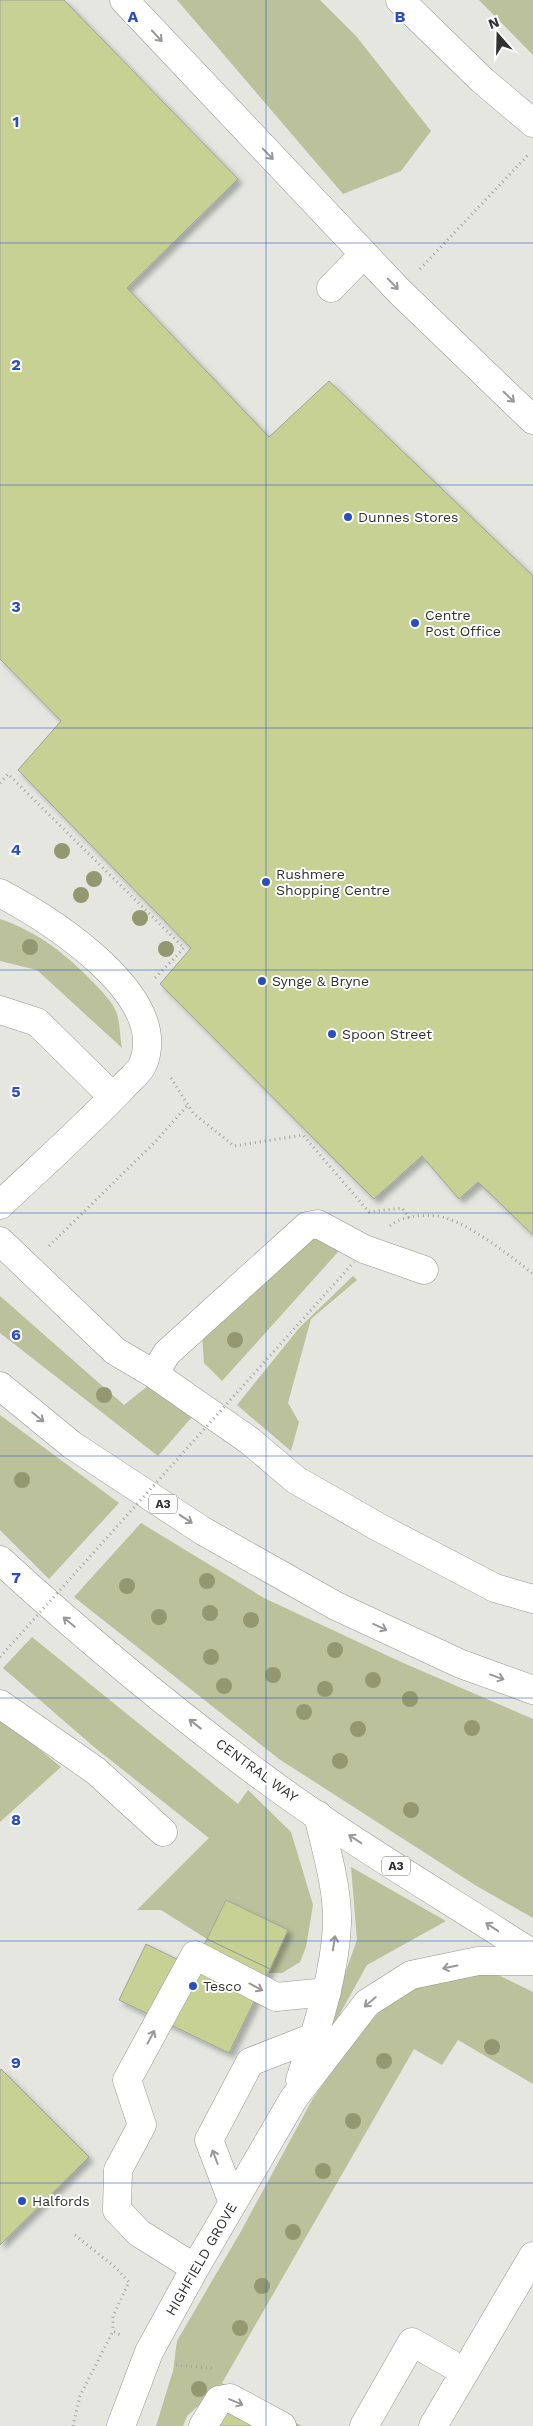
<svg xmlns="http://www.w3.org/2000/svg" width="533" height="2426" viewBox="0 0 533 2426" font-family="'Work Sans',sans-serif">
	<style>
		.green { fill: #bac19b }
		.building { fill: #c7d194; stroke: #a1a29c; filter: url(#shadow) }
		.lines { fill: none; stroke-linecap: round; stroke-linejoin: round }
		.minor-casing { stroke: #979892; stroke-width: 29 }
		.highway-casing { stroke: #979892; stroke-width: 29 }
		.path { stroke: #a0a29c; stroke-width: 3; stroke-dasharray: 1 4; stroke-linecap: butt }
		.minor { stroke: #fff; stroke-width: 28 }
		.highway { stroke: #fff; stroke-width: 28 }
		.path-bridge { stroke: #a0a29c; stroke-width: 3; stroke-dasharray: 1 4; stroke-linecap: butt }
		.tree { fill: #939870 }
		.oneway { stroke: #989897 }
		.grid { fill: none; stroke: #2b4ebe; stroke-width: 1; stroke-opacity: 0.55 }
		.poi-dot { fill: #2b4ebe; stroke: #fff; stroke-width: 2 }
		.labels { text-anchor: middle; stroke-width: 4; stroke-linejoin: round; paint-order: stroke }
		.shield { fill: #fff; stroke: #6f6f6d; stroke-width: 1 }
		.shield-label { font-size: 12px; font-weight: bold; fill: #31312f }
		.poi-label { font-size: 14px; fill: #31312f; stroke: #fff; text-anchor: start }
		.street-label { font-size: 14px; fill: #31312f; stroke: #fff }
		.grid-label { font-size: 16px; text-anchor: middle; font-weight: bold; fill: #2b4ebe; stroke: #fff; stroke-width: 4; stroke-linejoin: round; paint-order: stroke }
	</style>
	<defs>
		<filter id="shadow"><feDropShadow dx="4.5" dy="4.5" stdDeviation="2.5" flood-color="#0004"/></filter>
	</defs>
	<rect width="100%" height="100%" fill="#e4e6df"/>
	<path class="green" d="M 177,0 L 320,0 L 356,36 L 431,131 L 401,171 L 343,194 Z
		M 479,0 L 533,0 L 533,55 Z
		M 0,919 C 38,932 66,954 94,983 C 102,992 113,1002 117,1014 C 120,1024 120,1037 122,1048 L 37,970 L 0,961 Z
		M 322,1237 L 332,1242 L 338,1252 L 222,1381 L 204,1363 L 202,1334 L 299,1240 Z
		M 353,1276 L 357,1280 L 311,1319 L 288,1403 L 299,1422 L 291,1451 L 237,1405 L 300,1327 Z
		M 0,1296 L 124,1405 L 149,1385 L 192,1417 L 158,1456 L 0,1333 Z
		M 0,1415 L 119,1503 L 49,1579 L 0,1530 Z
		M 141,1523 L 264,1598 L 401,1662 L 533,1719 L 533,1918 L 475,1885 L 279,1759 L 74,1597 Z
		M 32,1637 L 238,1804 L 248,1790 L 291,1832 L 313,1905 L 306,1947 L 300,1962 L 282,1973 L 268,1973 L 288,1930 L 226,1900 L 207,1939 L 161,1910 L 137,1910 L 209,1838 L 94,1747 L 3,1668 Z
		M 0,1717 L 61,1767 L 0,1822 Z
		M 351,1867 L 446,1921 L 367,1965 L 313,2062 L 357,1940 Z
		M 480,1966 L 533,1992 L 533,2084 L 458,2040 L 442,2065 L 414,2049 L 222,2383 L 302,2426 L 286,2426 L 208,2397 L 187,2416 L 183,2426 L 156,2426 L 173,2371 L 177,2341 L 240,2233 L 312,2100 L 356,2036 L 402,1989 Z"/>
	<path class="building" d="M 0,0 L 64,0 L 238,179 L 127,288 L 269,437 L 329,381 L 533,576 L 533,1235 L 478,1182 L 459,1199 L 422,1156 L 374,1199 L 160,984 L 191,948 L 18,770 L 61,721 L 0,659 Z
		M 226,1900 L 288,1930 L 270,1969 L 207,1939 Z
		M 207,1939 L 270,1969 L 229,2053 L 119,2000 L 146,1944 L 193,1967 Z
		M 1,2069 L 89,2157 L 0,2245 L 0,2070 Z
		M 227,2409 L 256,2426 L 217,2426 Z"/>
	<g class="lines">
		<g class="minor-casing">
			<path id="minor" d="M 124,0 L 399,291 L 533,420
				M 400,0 L 482,80 L 533,123
				M 331,288 L 364,254
				M 0,893 C 49,919 171,995 143,1064 C 140,1072 129,1080 123,1087 C 84,1128 41,1166 0,1205
				M 0,1010 L 37,1022 L 113,1097
				M 0,1241 L 115,1351 L 154,1374 L 250,1441 L 296,1480 L 380,1528 L 495,1588 L 533,1599
				M 154,1374 L 167,1353 L 307,1226 L 318,1224 L 364,1249 L 424,1270
				M 0,1704 L 96,1771 L 163,1832
				M 300,2080 C 316,2031 335,1975 337,1924 C 338,1888 326,1850 318,1815
				M 233,2203 L 209,2140 L 250,2062 L 314,2037
				M 195,2268 L 139,2233 L 117,2210 L 118,2170 L 142,2125 L 127,2080 L 195,1955 L 276,1997 L 327,1992
				M 121,2426 L 149,2352 L 195,2268 L 294,2098 L 367,2003 L 411,1975 L 478,1961 L 533,1961
				M 203,2426 L 219,2400 L 230,2398 L 282,2426
				M 364,2426 L 412,2342 L 465,2372
				M 433,2426 L 533,2256"/>
		</g>
		<g class="highway-casing">
			<path id="highway" d="M 0,1386 L 72,1445 L 203,1531 L 336,1606 L 461,1664 L 533,1690
				M 0,1560 C 83,1636 170,1708 260,1775 C 347,1840 442,1895 533,1954"/>
		</g>
		<path class="path" d="M 420,269 L 530,153
			M 0,783 L 8,774 L 184,948 L 155,978
			M 171,1078 L 193,1113 L 234,1146 L 303,1135 L 369,1212 L 402,1208 L 409,1218
			M 390,1226 C 402,1215 430,1213 446,1218 C 472,1226 511,1256 533,1274
			M 49,1246 L 155,1142 L 188,1105
			M 75,2235 L 116,2268 L 129,2282 L 113,2316 L 113,2331
			M 176,2365 L 212,2368
			M 73,2426 L 80,2396 L 113,2331 L 122,2336"/>
		<use href="#minor" class="minor"/>
		<use href="#highway" class="highway"/>
		<path class="path-bridge" d="M 0,1657 L 354,1262"/>
	</g>
	<g class="tree">
		<circle cx="62" cy="851" r="8"/>
		<circle cx="94" cy="879" r="8"/>
		<circle cx="81" cy="895" r="8"/>
		<circle cx="140" cy="918" r="8"/>
		<circle cx="30" cy="947" r="8"/>
		<circle cx="166" cy="949" r="8"/>
		<circle cx="235" cy="1340" r="8"/>
		<circle cx="104" cy="1395" r="8"/>
		<circle cx="22" cy="1480" r="8"/>
		<circle cx="207" cy="1581" r="8"/>
		<circle cx="127" cy="1586" r="8"/>
		<circle cx="210" cy="1613" r="8"/>
		<circle cx="159" cy="1617" r="8"/>
		<circle cx="251" cy="1620" r="8"/>
		<circle cx="335" cy="1650" r="8"/>
		<circle cx="211" cy="1657" r="8"/>
		<circle cx="273" cy="1675" r="8"/>
		<circle cx="373" cy="1680" r="8"/>
		<circle cx="224" cy="1686" r="8"/>
		<circle cx="325" cy="1689" r="8"/>
		<circle cx="410" cy="1699" r="8"/>
		<circle cx="304" cy="1712" r="8"/>
		<circle cx="472" cy="1728" r="8"/>
		<circle cx="358" cy="1729" r="8"/>
		<circle cx="340" cy="1761" r="8"/>
		<circle cx="411" cy="1810" r="8"/>
		<circle cx="492" cy="2047" r="8"/>
		<circle cx="384" cy="2061" r="8"/>
		<circle cx="353" cy="2121" r="8"/>
		<circle cx="323" cy="2171" r="8"/>
		<circle cx="293" cy="2232" r="8"/>
		<circle cx="262" cy="2286" r="8"/>
		<circle cx="240" cy="2328" r="8"/>
		<circle cx="199" cy="2389" r="8"/>
	</g>
	<defs><path id="oneway-shaft" d="M-6 0H5M1.5-3L5.5 0L1.5 3" fill="none" stroke-width="1.6" stroke-linecap="round" stroke-linejoin="round" transform="scale(1.25)"/></defs>
	<g class="oneway">
		<use href="#oneway-shaft" transform="translate(157 36) rotate(47)"/>
		<use href="#oneway-shaft" transform="translate(268 154) rotate(46)"/>
		<use href="#oneway-shaft" transform="translate(393 284) rotate(46)"/>
		<use href="#oneway-shaft" transform="translate(509 397) rotate(44)"/>
		<use href="#oneway-shaft" transform="translate(38 1417) rotate(39)"/>
		<use href="#oneway-shaft" transform="translate(186 1519) rotate(33)"/>
		<use href="#oneway-shaft" transform="translate(69 1622) rotate(-140)"/>
		<use href="#oneway-shaft" transform="translate(380 1627) rotate(25)"/>
		<use href="#oneway-shaft" transform="translate(497 1677) rotate(20)"/>
		<use href="#oneway-shaft" transform="translate(195 1724) rotate(-142)"/>
		<use href="#oneway-shaft" transform="translate(355 1839) rotate(-147)"/>
		<use href="#oneway-shaft" transform="translate(492 1927) rotate(-147)"/>
		<use href="#oneway-shaft" transform="translate(334 1943) rotate(-81)"/>
		<use href="#oneway-shaft" transform="translate(450 1967) rotate(168)"/>
		<use href="#oneway-shaft" transform="translate(256 1987) rotate(28)"/>
		<use href="#oneway-shaft" transform="translate(370 2002) rotate(140)"/>
		<use href="#oneway-shaft" transform="translate(151 2037) rotate(-62)"/>
		<use href="#oneway-shaft" transform="translate(215 2157) rotate(-111)"/>
		<use href="#oneway-shaft" transform="translate(236 2402) rotate(23)"/>
	</g>
	<path class="grid" d="M 266,0 L 266,2426M 0,243 L 533,243M 0,485 L 533,485M 0,728 L 533,728M 0,970 L 533,970M 0,1213 L 533,1213M 0,1456 L 533,1456M 0,1698 L 533,1698M 0,1941 L 533,1941M 0,2183 L 533,2183"/>
	<g class="poi-dot">
		<circle cx="348" cy="517" r="5"/>
		<circle cx="415" cy="623" r="5"/>
		<circle cx="266" cy="882" r="5"/>
		<circle cx="262" cy="981" r="5"/>
		<circle cx="332" cy="1034" r="5"/>
		<circle cx="193" cy="1986" r="5"/>
		<circle cx="22" cy="2201" r="5"/>
	</g>
	<g class="labels">
		<g class="shield">
			<rect x="149" y="1494.5" width="28" height="19" rx="4"/>
			<rect x="382" y="1856.5" width="28" height="19" rx="4"/>
		</g>
		<g class="shield-label">
			<text x="163" y="1508">A3</text>
			<text x="396" y="1870">A3</text>
		</g>
		<g class="poi-label">
			<text x="358" y="522">Dunnes Stores</text>
			<text x="425" y="620">Centre<tspan x="425" dy="16">Post Office</tspan></text>
			<text x="276" y="879">Rushmere<tspan x="276" dy="16">Shopping Centre</tspan></text>
			<text x="272" y="986">Synge &amp; Bryne</text>
			<text x="342" y="1039">Spoon Street</text>
			<text x="203" y="1991">Tesco</text>
			<text x="32" y="2206">Halfords</text>
		</g>
		<g class="street-label">
			<text transform="translate(257 1770) rotate(36)" y="5">CENTRAL WAY</text>
			<text transform="translate(201 2259) rotate(-60)" y="5">HIGHFIELD GROVE</text>
		</g>
	</g>
	<g class="grid-label">
		<text x="133" y="22">A</text>
		<text x="400" y="22">B</text>
		<text x="16" y="127">1</text>
		<text x="16" y="370">2</text>
		<text x="16" y="612">3</text>
		<text x="16" y="855">4</text>
		<text x="16" y="1097">5</text>
		<text x="16" y="1340">6</text>
		<text x="16" y="1583">7</text>
		<text x="16" y="1825">8</text>
		<text x="16" y="2068">9</text>
	</g>
	<g transform="translate(498 35) rotate(340)" stroke="#ffffff" stroke-width="4" paint-order="stroke">
	<path d="M0-4L9 19L0 12L-9 19Z" fill="#31312f"/>
	<text y="-8" font-size="14" font-weight="bold" text-anchor="middle" fill="#31312f">N</text>
	</g>
</svg>
